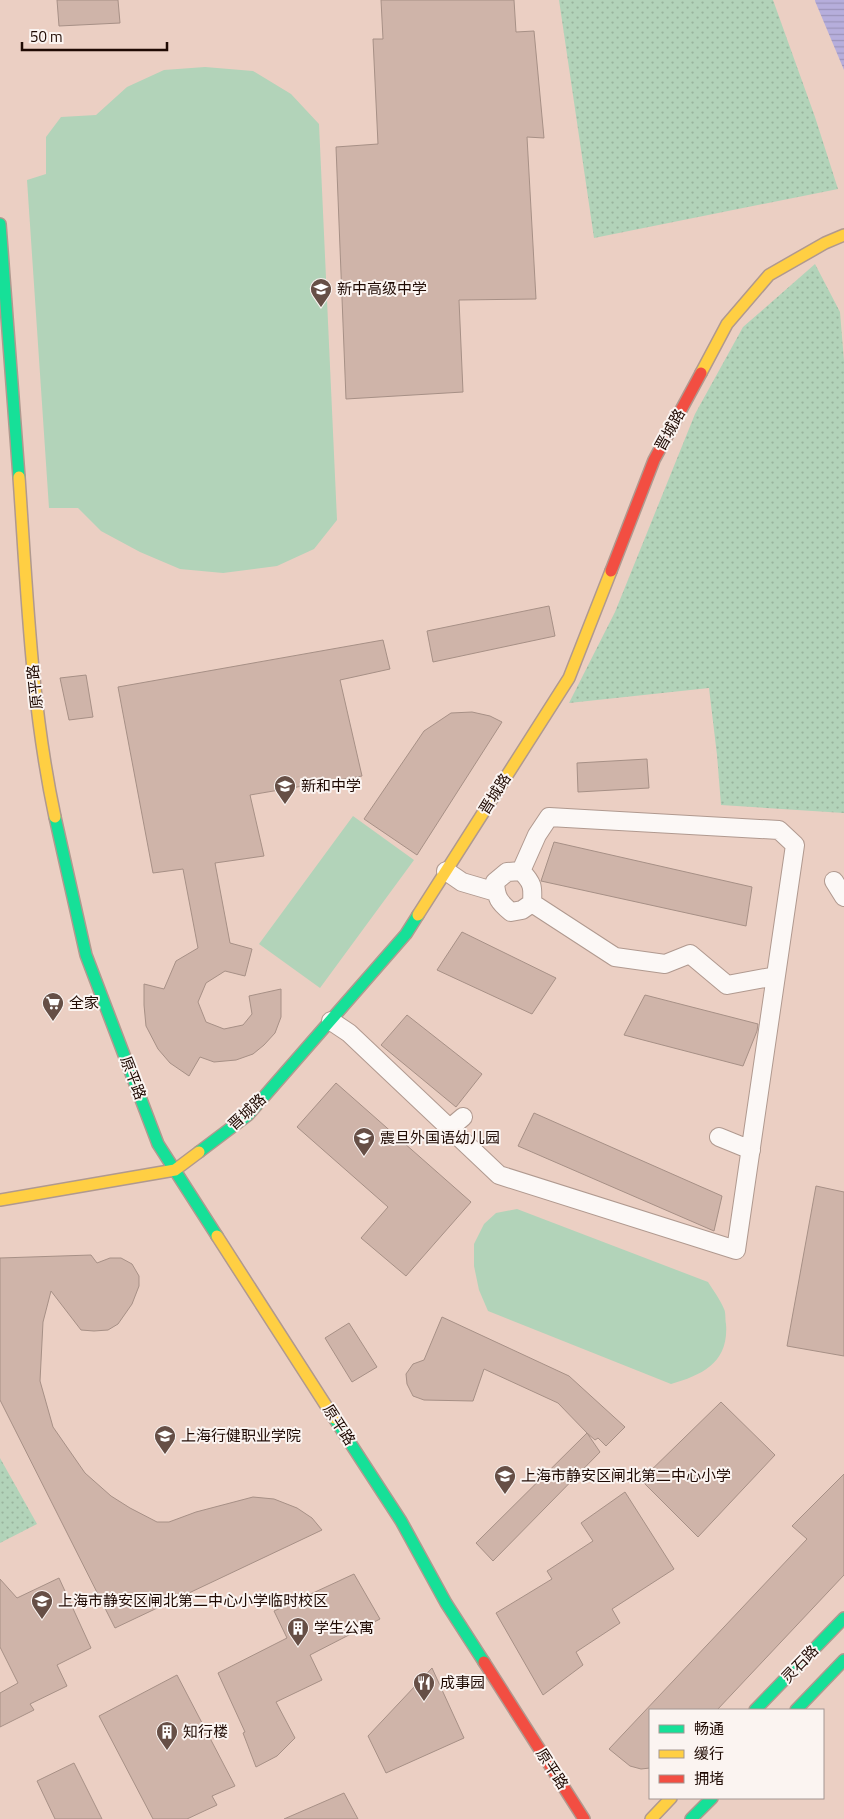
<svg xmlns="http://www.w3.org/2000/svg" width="844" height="1819" viewBox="0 0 844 1819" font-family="'Titillium Web','Noto Sans SC',sans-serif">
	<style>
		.grass { fill: url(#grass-dots) }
		.pitch { fill: #b2d3b9 }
		.water { fill: url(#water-rules) }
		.building { fill: #cfb4a9; stroke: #a79086 }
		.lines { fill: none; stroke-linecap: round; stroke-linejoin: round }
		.street-casing { stroke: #b0998f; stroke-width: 20 }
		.fast-casing { stroke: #b0998f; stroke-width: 14 }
		.slow-casing { stroke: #b0998f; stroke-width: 14 }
		.jam-casing { stroke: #b0998f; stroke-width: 14 }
		.street { stroke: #fcf8f6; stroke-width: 18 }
		.fast { stroke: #16e098; stroke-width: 11 }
		.slow { stroke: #ffcf43; stroke-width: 11 }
		.jam { stroke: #f24e42; stroke-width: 11 }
		.labels { text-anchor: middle; stroke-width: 4; stroke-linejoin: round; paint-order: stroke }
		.poi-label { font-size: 15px; fill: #1f0a03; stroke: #fbf4f1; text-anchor: start }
		.street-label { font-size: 15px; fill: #1f0a03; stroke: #fbf4f1 }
	</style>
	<defs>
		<pattern id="grass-dots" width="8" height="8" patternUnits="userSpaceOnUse" patternTransform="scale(1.25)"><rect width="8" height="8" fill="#b2d3b9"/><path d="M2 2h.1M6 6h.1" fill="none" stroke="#99b49d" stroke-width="1.8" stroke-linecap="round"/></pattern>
		<pattern id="water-rules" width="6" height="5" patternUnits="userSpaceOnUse" patternTransform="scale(1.25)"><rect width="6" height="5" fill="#b6aedc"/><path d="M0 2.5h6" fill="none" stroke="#9c94bb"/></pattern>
	</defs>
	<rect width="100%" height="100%" fill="#ebcfc3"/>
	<path class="grass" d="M 559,0 L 773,0 L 815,117 L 838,189 L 594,238 Z
		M 815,264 L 840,312 L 844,361 L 844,813 L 721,805 L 717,755 L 709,688 L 569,703 L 615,612 L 695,414 L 743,327 Z
		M 0,1458 L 37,1524 L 0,1543 Z"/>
	<path class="pitch" d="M 205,67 L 253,71 L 291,94 L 319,124 L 337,520 L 314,549 L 277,566 L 223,573 L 180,569 L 140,552 L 101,531 L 78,508 L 49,508 L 27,180 L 46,174 L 46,137 L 61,117 L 96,115 L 127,87 L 164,70 Z
		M 353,816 L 414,860 L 320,988 L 259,944 Z
		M 517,1209 L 708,1282 C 713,1290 720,1299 724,1309 C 726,1313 725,1319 726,1324 C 729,1362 703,1375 671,1384 L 488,1311 L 479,1290 L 474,1266 L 474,1244 L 484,1224 L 496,1213 Z"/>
	<path class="water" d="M 815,0 L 844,0 L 844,70 L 815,1 Z"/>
	<path class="building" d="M 57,0 L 118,0 L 120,23 L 59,26 Z
		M 381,0 L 514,0 L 516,32 L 534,31 L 544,138 L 527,137 L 536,299 L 459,300 L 463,392 L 346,399 L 336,147 L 378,144 L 373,39 L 383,39 Z
		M 549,606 L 555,636 L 433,662 L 427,631 Z
		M 383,640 L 390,669 L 340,680 L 362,776 L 250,795 L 264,856 L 215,863 L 230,943 L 252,949 L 245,976 L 225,971 L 206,983 L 198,1002 L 206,1022 L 224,1029 L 243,1025 L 252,1014 L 249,996 L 281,989 L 281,1017 L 275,1033 L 264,1045 L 253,1054 L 236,1060 L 214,1062 L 200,1057 L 189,1076 L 170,1063 L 158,1049 L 146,1026 L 144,1005 L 144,984 L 164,989 L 176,961 L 198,948 L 183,869 L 153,873 L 118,687 Z
		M 86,675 L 93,717 L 69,720 L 60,678 Z
		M 472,712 L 490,716 L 502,722 L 417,855 L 364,819 L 424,731 L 451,713 Z
		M 647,759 L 649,788 L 578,792 L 577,763 Z
		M 554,842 L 752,887 L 746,926 L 541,881 Z
		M 462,932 L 556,978 L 532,1014 L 437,970 Z
		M 645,995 L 758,1024 L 757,1031 L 743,1066 L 624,1035 Z
		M 407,1015 L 482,1074 L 456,1107 L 381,1045 Z
		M 336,1083 L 471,1202 L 406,1276 L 361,1238 L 388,1207 L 297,1127 Z
		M 534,1113 L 722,1196 L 714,1231 L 518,1146 Z
		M 816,1186 L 844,1192 L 844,1356 L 787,1346 Z
		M 91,1255 L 97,1263 L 110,1258 L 121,1258 L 132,1264 L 139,1276 L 139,1286 L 132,1304 L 118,1324 L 108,1330 L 94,1331 L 81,1330 L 51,1291 L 43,1322 L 40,1381 L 53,1427 L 85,1473 L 111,1496 L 130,1508 L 157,1522 L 169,1522 L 196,1512 L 253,1497 L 274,1499 L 297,1508 L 312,1518 L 322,1530 L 115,1628 L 0,1400 L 0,1258 Z
		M 442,1317 L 569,1376 L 625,1427 L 606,1446 L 598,1438 L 595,1440 L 587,1433 L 600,1452 L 493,1561 L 476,1543 L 587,1433 L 558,1403 L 484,1369 L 473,1401 L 424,1400 L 413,1396 L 407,1384 L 406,1374 L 413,1364 L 424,1360 Z
		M 349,1323 L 377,1367 L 352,1382 L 325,1338 Z
		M 721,1402 L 775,1455 L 698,1537 L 641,1480 Z
		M 844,1474 L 844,1575 L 717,1710 L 650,1710 L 650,1768 L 641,1769 L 630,1766 L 609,1749 L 807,1539 L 792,1526 Z
		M 625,1492 L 674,1569 L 612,1609 L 620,1623 L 576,1652 L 583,1665 L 543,1695 L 496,1613 L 552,1579 L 547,1571 L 593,1541 L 581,1523 Z
		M 354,1574 L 380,1619 L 310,1655 L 322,1680 L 276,1702 L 295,1738 L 277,1756 L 256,1767 L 243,1733 L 245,1732 L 218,1673 L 287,1638 L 274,1611 Z
		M 59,1578 L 91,1648 L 57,1665 L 67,1686 L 30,1704 L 34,1710 L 0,1727 L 0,1693 L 18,1683 L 0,1647 L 0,1579 L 17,1598 Z
		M 432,1668 L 464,1738 L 386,1773 L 368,1736 Z
		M 177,1675 L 235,1786 L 212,1796 L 217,1805 L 187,1819 L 153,1819 L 99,1716 Z
		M 74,1763 L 102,1819 L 55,1819 L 37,1781 Z
		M 344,1793 L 358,1819 L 284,1819 Z"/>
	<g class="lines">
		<g class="street-casing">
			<path id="street" d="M 446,871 L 462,882 L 496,892
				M 521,871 C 533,883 533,887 532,903 L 522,910 L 511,912 C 499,902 496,898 495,882 L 507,872 Z
				M 834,881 L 844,897
				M 532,903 L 615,957 L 665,964 L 690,954 L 727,985 L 776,976
				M 331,1021 L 349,1033 L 499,1175 L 736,1250 L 795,845 L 779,830 L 549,817 L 537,835 L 521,871
				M 450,1128 L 463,1117
				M 719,1137 L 751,1150"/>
		</g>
		<g class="fast-casing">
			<path id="fast" d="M 0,224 L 19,477
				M 55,817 L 86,955 L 158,1144 L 217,1236
				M 199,1152 L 248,1115 L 406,934 L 418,915
				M 334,1418 L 401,1521 L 446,1603 L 484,1662
				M 755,1710 L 844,1618
				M 796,1710 L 844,1660
				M 691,1819 L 712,1798"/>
		</g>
		<g class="slow-casing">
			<path id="slow" d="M 701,373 L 727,324 L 769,275 L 825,243 L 844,235
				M 19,477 C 27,591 31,705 55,817
				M 418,915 L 569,678 L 611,571
				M 0,1200 L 175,1170 L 199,1152
				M 217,1236 L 334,1418
				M 651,1819 L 671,1798"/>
		</g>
		<g class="jam-casing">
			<path id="jam" d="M 611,571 L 654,460 L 701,373
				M 484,1662 L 584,1819"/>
		</g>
		<use href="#street" class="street"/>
		<use href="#fast" class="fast"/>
		<use href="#slow" class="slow"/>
		<use href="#jam" class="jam"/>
	</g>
	<defs>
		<g id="school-pin" transform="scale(1.125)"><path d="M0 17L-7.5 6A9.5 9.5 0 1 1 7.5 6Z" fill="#664f46" stroke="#fbf4f1"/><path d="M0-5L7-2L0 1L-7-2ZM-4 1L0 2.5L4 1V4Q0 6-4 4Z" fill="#fff"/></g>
		<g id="supermarket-pin" transform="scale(1.125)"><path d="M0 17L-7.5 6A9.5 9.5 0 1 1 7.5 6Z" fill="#664f46" stroke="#fbf4f1"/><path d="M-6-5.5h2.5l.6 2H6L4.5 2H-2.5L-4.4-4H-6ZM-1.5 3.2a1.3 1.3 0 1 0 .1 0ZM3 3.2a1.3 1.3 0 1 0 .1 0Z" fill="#fff"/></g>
		<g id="building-pin" transform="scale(1.125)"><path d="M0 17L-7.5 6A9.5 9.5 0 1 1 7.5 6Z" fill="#664f46" stroke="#fbf4f1"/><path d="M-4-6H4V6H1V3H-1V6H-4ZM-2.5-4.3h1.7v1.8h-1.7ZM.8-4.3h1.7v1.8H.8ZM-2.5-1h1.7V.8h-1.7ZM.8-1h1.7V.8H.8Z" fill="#fff"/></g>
		<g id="restaurant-pin" transform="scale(1.125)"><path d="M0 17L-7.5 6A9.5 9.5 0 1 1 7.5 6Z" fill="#664f46" stroke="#fbf4f1"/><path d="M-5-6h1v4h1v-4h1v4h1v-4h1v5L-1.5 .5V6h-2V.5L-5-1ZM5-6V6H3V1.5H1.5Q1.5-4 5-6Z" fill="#fff"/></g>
	</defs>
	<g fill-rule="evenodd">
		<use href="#school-pin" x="321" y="289"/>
		<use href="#school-pin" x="285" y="786"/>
		<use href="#supermarket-pin" x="53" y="1003"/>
		<use href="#school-pin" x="364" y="1138"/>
		<use href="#school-pin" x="165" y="1436"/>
		<use href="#school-pin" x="505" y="1476"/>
		<use href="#school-pin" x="42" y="1601"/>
		<use href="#building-pin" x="298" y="1628"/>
		<use href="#restaurant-pin" x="424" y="1683"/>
		<use href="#building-pin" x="167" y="1732"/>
	</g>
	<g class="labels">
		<g class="poi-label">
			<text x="337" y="294">新中高级中学</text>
			<text x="301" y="791">新和中学</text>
			<text x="69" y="1008">全家</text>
			<text x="380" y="1143">震旦外国语幼儿园</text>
			<text x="181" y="1441">上海行健职业学院</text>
			<text x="521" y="1481">上海市静安区闸北第二中心小学</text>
			<text x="58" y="1606">上海市静安区闸北第二中心小学临时校区</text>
			<text x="314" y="1633">学生公寓</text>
			<text x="440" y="1688">成事园</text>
			<text x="183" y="1737">知行楼</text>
		</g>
		<g class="street-label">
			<text transform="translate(670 430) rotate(-61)" y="5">晋城路</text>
			<text transform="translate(35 687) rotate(-96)" y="5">原平路</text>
			<text transform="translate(495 794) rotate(-58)" y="5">晋城路</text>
			<text transform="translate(133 1078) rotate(69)" y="5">原平路</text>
			<text transform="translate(247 1112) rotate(-43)" y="5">晋城路</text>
			<text transform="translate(339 1425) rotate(57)" y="5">原平路</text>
			<text transform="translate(800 1664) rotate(-46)" y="5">灵石路</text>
			<text transform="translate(552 1769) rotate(57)" y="5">原平路</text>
		</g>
	</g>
	<rect x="649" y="1709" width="175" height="90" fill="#fbf4f1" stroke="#a39692"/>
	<rect x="659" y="1725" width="25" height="8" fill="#16e098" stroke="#a39692"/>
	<text x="694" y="1734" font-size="15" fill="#1f0a03">畅通</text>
	<rect x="659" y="1750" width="25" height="8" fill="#ffcf43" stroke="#a39692"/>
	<text x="694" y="1759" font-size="15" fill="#1f0a03">缓行</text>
	<rect x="659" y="1775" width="25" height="8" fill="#f24e42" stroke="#a39692"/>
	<text x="694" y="1784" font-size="15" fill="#1f0a03">拥堵</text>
	<path d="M22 42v8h145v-8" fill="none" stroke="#1f0a03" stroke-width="2.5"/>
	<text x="30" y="42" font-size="15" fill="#1f0a03" stroke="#fbf4f1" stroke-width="4" paint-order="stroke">50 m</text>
</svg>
